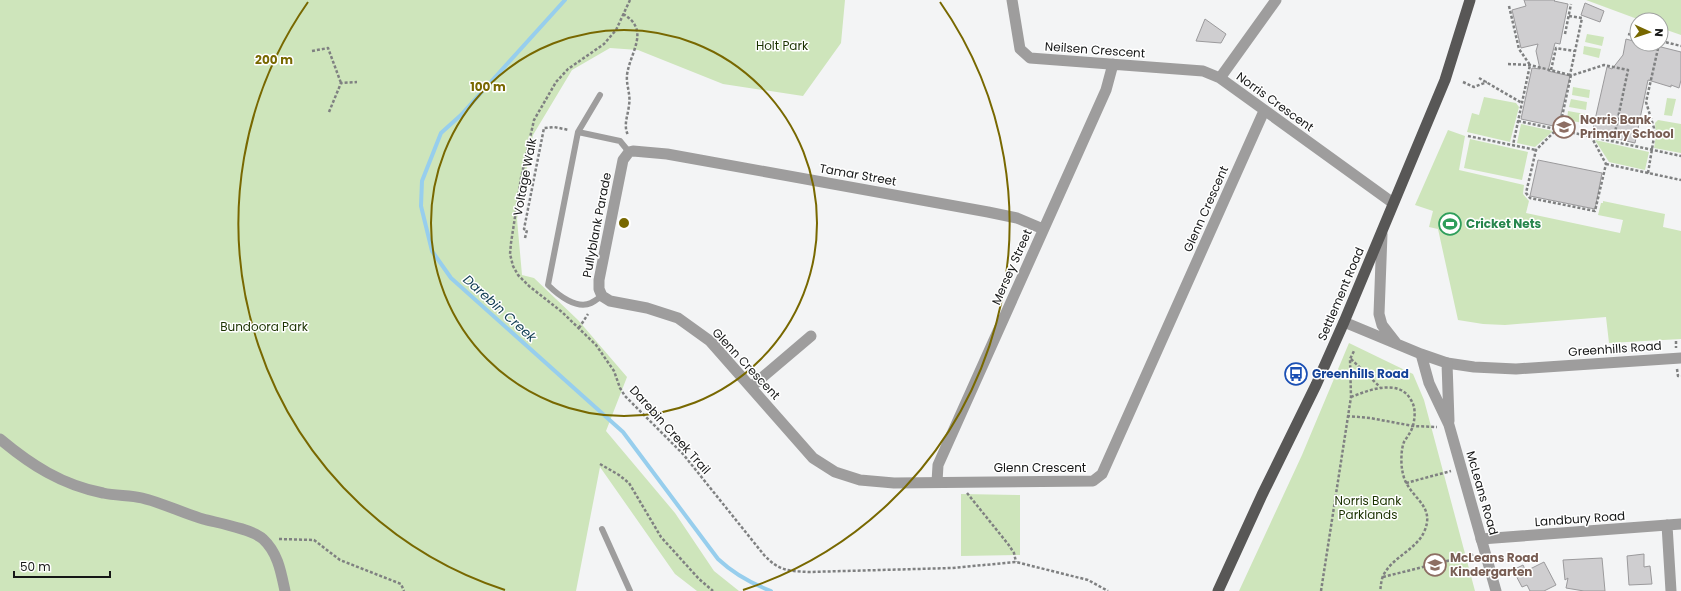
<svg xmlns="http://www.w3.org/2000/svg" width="1681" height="591" viewBox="0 0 1681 591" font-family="Poppins,sans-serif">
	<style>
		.green { fill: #cee5bb }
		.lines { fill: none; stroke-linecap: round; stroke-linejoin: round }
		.stream { stroke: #97ceed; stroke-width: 4 }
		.building { fill: #cfced0; stroke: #9b9a9c }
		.path { stroke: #7f8081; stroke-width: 2.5; stroke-dasharray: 3 2; stroke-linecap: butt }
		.service { stroke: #9e9d9d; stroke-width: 6 }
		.minor { stroke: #9e9d9d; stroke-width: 11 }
		.tertiary { stroke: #9e9d9d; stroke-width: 11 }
		.primary { stroke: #585756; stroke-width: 11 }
		.ring { fill: none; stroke: #786800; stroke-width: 2 }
		.labels { text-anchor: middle; stroke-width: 3; stroke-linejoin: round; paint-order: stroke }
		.park-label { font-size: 12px; fill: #1b3200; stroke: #fff }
		.street-label { font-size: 12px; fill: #151616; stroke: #fff }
		.education-label { font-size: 12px; font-weight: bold; fill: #785e54; stroke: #fff; text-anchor: start }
		.leisure-label { font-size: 12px; font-weight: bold; fill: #27864d; stroke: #fff; text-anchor: start }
		.transit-label { font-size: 12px; font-weight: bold; fill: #164399; stroke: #fff; text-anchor: start }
		.water-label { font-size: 13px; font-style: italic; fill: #0e3b51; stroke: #fff }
		.centre { fill: #786800; stroke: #fff; stroke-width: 2 }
		.ring-label { font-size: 12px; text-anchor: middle; font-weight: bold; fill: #786800; stroke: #fff; stroke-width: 3; stroke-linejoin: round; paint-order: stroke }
	</style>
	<rect width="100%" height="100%" fill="#f3f4f5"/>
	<path class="green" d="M 0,0 L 845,0 L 841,43 L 803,96 L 723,84 L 638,50 L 610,48 L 572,70 L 533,135 L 517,219 L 522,275 L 534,278 L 578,320 L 627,377 L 606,431 L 675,513 L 714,571 L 739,591 L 697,591 L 675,574 L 600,467 L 576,591 L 0,591 Z
		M 1586,0 L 1681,0 L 1681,35 L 1661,28 L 1661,20 L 1640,20 Z
		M 1587,34 L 1604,37 L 1602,46 L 1585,42 Z
		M 1584,46 L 1601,49 L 1599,58 L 1583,54 Z
		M 1573,87 L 1590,90 L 1589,98 L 1572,95 Z
		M 1484,97 L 1516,103 L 1519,107 L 1510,142 L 1467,132 L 1472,113 L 1479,115 Z
		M 1667,98 L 1676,99 L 1672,116 L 1664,115 Z
		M 1571,99 L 1587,102 L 1586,110 L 1569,107 Z
		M 1568,111 L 1585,114 L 1583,123 L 1567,120 Z
		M 1658,120 L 1681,124 L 1681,153 L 1654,148 L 1656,135 L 1655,123 Z
		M 1521,124 L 1553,131 L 1535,147 L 1517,143 Z
		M 1448,130 L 1465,136 L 1459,170 L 1524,185 L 1523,194 L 1529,201 L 1526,213 L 1620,233 L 1623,220 L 1598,215 L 1601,203 L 1603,203 L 1603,201 L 1665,214 L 1663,227 L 1681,231 L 1681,339 L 1609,343 L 1606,317 L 1505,325 L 1483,324 L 1458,320 L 1438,229 L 1429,227 L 1433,211 L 1415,205 Z
		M 1470,139 L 1528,152 L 1522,180 L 1464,168 Z
		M 1595,140 L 1649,152 L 1645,170 L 1609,162 Z
		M 1349,343 L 1413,374 L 1424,400 L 1475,591 L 1239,591 L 1302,455 Z
		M 961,494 L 1020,495 L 1020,555 L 961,556 Z"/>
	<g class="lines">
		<path class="stream" d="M 565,0 L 461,115 L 441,133 L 422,181 L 421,206 L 432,251 L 451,278 L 623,432 L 718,559 C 734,574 750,583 771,591"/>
	</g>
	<path class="building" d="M 1524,0 L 1555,0 L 1554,1 L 1568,4 L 1560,44 L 1555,43 L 1548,71 L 1570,76 L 1558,127 L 1521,119 L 1532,68 L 1540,69 L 1536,51 L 1538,44 L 1521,48 L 1512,10 L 1526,6 Z
		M 1585,3 L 1604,11 L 1600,22 L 1581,15 Z
		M 1205,19 L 1226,34 L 1221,43 L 1196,41 Z
		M 1626,39 L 1637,42 L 1637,44 L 1649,44 L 1681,52 L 1681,80 L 1679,88 L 1671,85 L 1671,87 L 1648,80 L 1635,143 L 1592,133 L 1607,67 L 1612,69 L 1623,55 Z
		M 1538,160 L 1602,173 L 1595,209 L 1530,196 Z
		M 1644,554 L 1644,567 L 1650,566 L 1652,584 L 1629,585 L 1627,556 Z
		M 1602,558 L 1605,591 L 1584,591 L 1566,588 L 1568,578 L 1565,580 L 1563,560 Z
		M 1544,562 L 1556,585 L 1544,591 L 1530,591 L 1527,585 L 1522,587 L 1513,570 L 1523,565 L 1526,571 Z"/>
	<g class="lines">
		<path class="path" d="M 630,0 L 616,30 L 604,44 L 568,69 L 556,82 L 534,120 L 521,178 L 511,243 L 510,254 L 513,266 L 518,275 L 529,286 L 562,312 L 596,345 L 614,371 L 620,388 L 625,396 L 683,454 L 764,555 C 779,571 788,571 809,572 L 952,568 L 1016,562 L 1088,580 L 1108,591
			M 1509,6 L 1519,49 L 1530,65 L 1513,145
			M 623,14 C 651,30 630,52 627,75 C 626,85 631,95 629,105 C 628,116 623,125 628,135
			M 1569,16 L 1582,18 L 1570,75 L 1573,75 L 1604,65 L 1628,70 L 1613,142
			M 1565,34 L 1571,4
			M 1628,34 L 1637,36
			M 1661,41 L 1681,46
			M 312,51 L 328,48 L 341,83
			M 1508,64 L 1530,65 L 1570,75
			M 1551,70 L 1556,48 L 1574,51
			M 1571,75 L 1560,126 L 1536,150 L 1526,193 L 1530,198 L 1595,211 L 1606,164 L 1592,138
			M 1479,78 L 1522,103
			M 1463,82 L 1474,87 L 1487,82
			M 329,112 L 341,83 L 357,82
			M 1518,121 L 1681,156
			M 1468,136 L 1536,150
			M 1606,164 L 1681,180
			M 1648,173 L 1654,137 L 1654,128 L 1646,102 L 1659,44
			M 525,238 L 527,230 L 524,229 L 544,128 L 554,127 L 569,130
			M 579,328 L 588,314
			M 1676,341 L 1676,348
			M 1351,359 L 1380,387
			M 1677,369 L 1678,376 L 1681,376
			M 1351,397 C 1369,390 1399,378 1411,400 C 1416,408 1415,417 1413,426 C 1411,432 1407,437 1404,442 C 1401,449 1401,462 1402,469 C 1403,474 1404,480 1407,484 C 1415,500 1435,508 1424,532 C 1416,550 1392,557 1383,576 C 1381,581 1381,586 1380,591
			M 1347,416 L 1370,418 L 1413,426 L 1437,427
			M 600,464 L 619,475 L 629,483 L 661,537 L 699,579 L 713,591
			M 1406,483 L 1451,471
			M 967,493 L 1008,544 L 1014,553 L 1016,562
			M 279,539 L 314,540 L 340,560 L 401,584 L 404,591
			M 1383,577 L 1475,554
			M 1321,591 L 1351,397 L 1350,359 L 1354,351"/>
		<path class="service" d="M 600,95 L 578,132 L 548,285 C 558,295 577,310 591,303 C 595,301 599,298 602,296
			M 578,132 L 620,141 L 629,152
			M 602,529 L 630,591"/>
		<path class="minor" d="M 1012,0 L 1020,49 L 1030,58 L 1203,71 L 1220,78
			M 1276,0 L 1220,78 L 1393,203
			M 1043,229 L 1017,218 L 988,212 L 667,154 L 633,151 L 629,152 L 623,160 L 599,280 L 599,289 L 602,296 L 610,301 L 647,308 L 678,318 L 710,341 L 813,458 L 835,472 L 860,480 L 894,483 L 1093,481 L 1102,474 L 1264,111
			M 1447,363 L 1474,367 L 1516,369 L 1681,358
			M 751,387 L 811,336
			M 0,439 C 31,465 62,485 103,493 C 116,496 130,495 142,498 C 163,503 182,513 203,519 C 218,523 252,529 263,539 C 278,553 281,572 285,591
			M 937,482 L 938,465 L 1106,90 L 1113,64
			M 1667,525 L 1671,591
			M 1481,539 L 1681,524"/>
		<path class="tertiary" d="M 1382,234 L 1379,314 L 1382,325 L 1396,343
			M 1344,322 L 1421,354 L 1447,363 L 1449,421
			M 1421,354 L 1429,383 L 1449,425 L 1496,591"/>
		<path class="primary" d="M 1218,591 L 1262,495 L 1316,385 L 1344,322 L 1445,80 L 1470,0"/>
	</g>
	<g class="ring">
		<circle cx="624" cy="223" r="193"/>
		<path d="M505 590A386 386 0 0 1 308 2M940 2A386 386 0 0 1 743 590"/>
	</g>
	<defs>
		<g id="school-ring" transform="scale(1.15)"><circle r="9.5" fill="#fff" stroke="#8d6e63" stroke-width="1.5"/><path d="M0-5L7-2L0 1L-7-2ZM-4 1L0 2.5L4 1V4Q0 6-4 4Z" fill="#8d6e63"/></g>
		<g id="stadium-ring" transform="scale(1.15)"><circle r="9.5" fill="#fff" stroke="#2e9e5b" stroke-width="1.5"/><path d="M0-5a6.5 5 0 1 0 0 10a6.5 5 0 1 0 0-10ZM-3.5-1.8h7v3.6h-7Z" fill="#2e9e5b"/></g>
		<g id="bus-ring" transform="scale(1.15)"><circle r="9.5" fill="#fff" stroke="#1a4fb4" stroke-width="1.5"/><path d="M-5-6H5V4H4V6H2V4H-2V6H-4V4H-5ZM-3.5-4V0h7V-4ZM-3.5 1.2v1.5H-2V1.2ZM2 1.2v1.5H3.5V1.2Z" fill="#1a4fb4"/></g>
	</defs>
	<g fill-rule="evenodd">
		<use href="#school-ring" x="1564" y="127"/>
		<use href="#stadium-ring" x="1450" y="224"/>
		<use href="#bus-ring" x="1296" y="374"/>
		<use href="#school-ring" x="1435" y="565"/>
	</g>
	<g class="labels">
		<g class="park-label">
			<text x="782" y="50">Holt Park</text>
			<text x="264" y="331">Bundoora Park</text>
			<text x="1368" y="505">Norris Bank<tspan x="1368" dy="14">Parklands</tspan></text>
		</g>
		<g class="street-label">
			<text transform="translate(1095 50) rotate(4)" y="4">Neilsen Crescent</text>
			<text transform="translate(1275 102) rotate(36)" y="4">Norris Crescent</text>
			<text transform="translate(858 175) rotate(10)" y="4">Tamar Street</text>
			<text transform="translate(525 177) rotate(-79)" y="4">Voltage Walk</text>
			<text transform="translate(1206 209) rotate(-66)" y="4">Glenn Crescent</text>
			<text transform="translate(597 225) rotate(-79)" y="4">Pullyblank Parade</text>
			<text transform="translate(1012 267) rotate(-66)" y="4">Mersey Street</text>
			<text transform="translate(1341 294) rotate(-67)" y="4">Settlement Road</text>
			<text transform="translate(1615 349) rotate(-4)" y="4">Greenhills Road</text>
			<text transform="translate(746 364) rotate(47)" y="4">Glenn Crescent</text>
			<text transform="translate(670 430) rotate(48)" y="4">Darebin Creek Trail</text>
			<text x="1040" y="472">Glenn Crescent</text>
			<text transform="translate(1482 493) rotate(74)" y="4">McLeans Road</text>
			<text transform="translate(1580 519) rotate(-4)" y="4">Landbury Road</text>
		</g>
		<g class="education-label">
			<text x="1580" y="124">Norris Bank<tspan x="1580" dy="14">Primary School</tspan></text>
			<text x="1450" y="562">McLeans Road<tspan x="1450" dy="14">Kindergarten</tspan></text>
		</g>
		<g class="leisure-label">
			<text x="1466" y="228">Cricket Nets</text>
		</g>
		<g class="transit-label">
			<text x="1312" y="378">Greenhills Road</text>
		</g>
		<g class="water-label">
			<text transform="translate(500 308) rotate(42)" y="5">Darebin Creek</text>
		</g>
	</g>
	<circle cx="624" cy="223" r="6" class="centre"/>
	<g class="ring-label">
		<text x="274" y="64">200 m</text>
		<text x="488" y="91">100 m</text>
	</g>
	<g transform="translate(1649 32) rotate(93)"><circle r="19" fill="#ffffff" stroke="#a1a2a2"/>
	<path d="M0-3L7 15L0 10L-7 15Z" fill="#786800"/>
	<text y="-6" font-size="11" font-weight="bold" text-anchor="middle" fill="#151616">N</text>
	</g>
	<path d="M14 571v6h96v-6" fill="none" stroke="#151616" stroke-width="2"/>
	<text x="20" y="571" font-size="12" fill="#151616" stroke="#ffffff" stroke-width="3" paint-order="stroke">50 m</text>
</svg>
